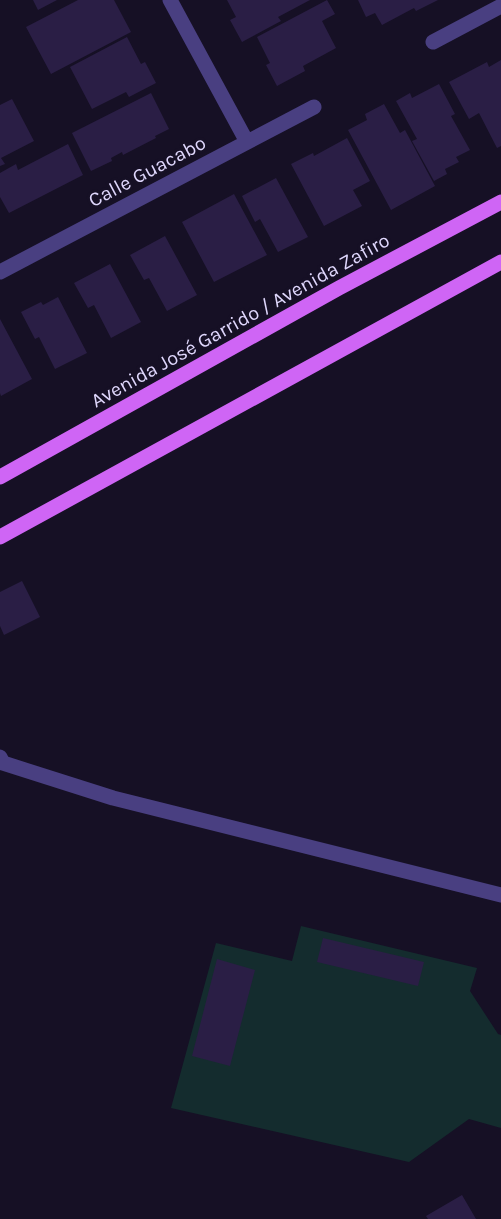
<svg xmlns="http://www.w3.org/2000/svg" width="501" height="1219" viewBox="0 0 501 1219" font-family="Karla,sans-serif">
	<style>
		.green { fill: #142c2e }
		.building { fill: #2a1e45 }
		.lines { fill: none; stroke-linecap: round; stroke-linejoin: round }
		.minor { stroke: #493f81; stroke-width: 15 }
		.major { stroke: #cf65f5; stroke-width: 15 }
		.labels { text-anchor: middle; stroke-width: 6; stroke-linejoin: round; paint-order: stroke }
		.street-label { font-size: 20px; fill: #dfd7fc; stroke: #161025 }
	</style>
	<rect width="100%" height="100%" fill="#161025"/>
	<path class="green" d="M 301,926 L 477,968 L 470,991 L 498,1034 L 501,1035 L 501,1128 L 469,1119 L 409,1162 L 171,1108 L 216,943 L 292,961 Z"/>
	<path class="building" d="M 33,0 L 57,0 L 38,10 Z
		M 78,0 L 114,0 L 131,32 L 51,74 L 26,27 Z
		M 227,0 L 310,0 L 278,17 L 281,21 L 242,42 L 230,20 L 236,17 Z
		M 327,0 L 335,14 L 322,21 L 336,48 L 303,66 L 305,71 L 277,86 L 266,65 L 270,63 L 257,37 Z
		M 358,0 L 438,0 L 416,11 L 414,8 L 382,25 L 375,13 L 366,17 Z
		M 127,37 L 141,64 L 145,62 L 156,83 L 129,97 L 126,92 L 92,109 L 70,67 Z
		M 501,60 L 501,146 L 497,148 L 479,113 L 469,119 L 449,82 L 487,62 L 489,67 Z
		M 439,84 L 455,114 L 451,116 L 470,150 L 456,157 L 459,162 L 445,169 L 447,174 L 434,181 L 412,141 L 417,139 L 396,101 L 410,93 L 412,98 Z
		M 151,93 L 169,129 L 155,136 L 156,138 L 123,155 L 122,152 L 111,158 L 112,161 L 91,171 L 72,133 Z
		M 12,99 L 34,141 L 1,158 L 5,164 L 0,166 L 0,105 Z
		M 384,104 L 400,133 L 405,130 L 435,186 L 391,210 L 348,130 L 367,120 L 365,114 Z
		M 347,138 L 370,181 L 353,190 L 362,206 L 324,226 L 291,164 L 313,153 L 314,156 Z
		M 68,144 L 83,175 L 9,213 L 0,197 L 0,173 L 16,164 L 18,170 Z
		M 276,178 L 308,237 L 278,252 L 260,219 L 255,222 L 242,196 Z
		M 234,194 L 267,255 L 214,282 L 182,222 Z
		M 165,236 L 197,295 L 167,311 L 149,278 L 144,280 L 130,255 Z
		M 110,264 L 141,322 L 111,338 L 94,305 L 88,308 L 74,283 Z
		M 58,297 L 87,353 L 55,369 L 39,337 L 35,339 L 21,312 L 41,302 L 43,305 Z
		M 0,319 L 32,379 L 1,396 L 0,393 Z
		M 22,581 L 40,617 L 4,635 L 0,626 L 0,592 Z
		M 323,938 L 424,962 L 418,986 L 317,962 Z
		M 217,959 L 255,970 L 230,1066 L 192,1056 Z
		M 462,1195 L 476,1219 L 428,1219 L 426,1216 Z"/>
	<g class="lines">
		<path class="minor" d="M 170,0 L 247,142
			M 433,42 L 501,6
			M 0,272 L 314,107
			M 0,757 L 3,763 L 113,798 L 501,895"/>
		<path class="major" d="M 0,477 L 339,288 L 501,202
			M 0,537 L 501,262"/>
	</g>
	<g class="labels">
		<g class="street-label">
			<text transform="translate(147 171) rotate(-28)" y="7">Calle Guacabo</text>
			<text transform="translate(240 320) rotate(-29)" y="7">Avenida José Garrido / Avenida Zafiro</text>
		</g>
	</g>
</svg>
